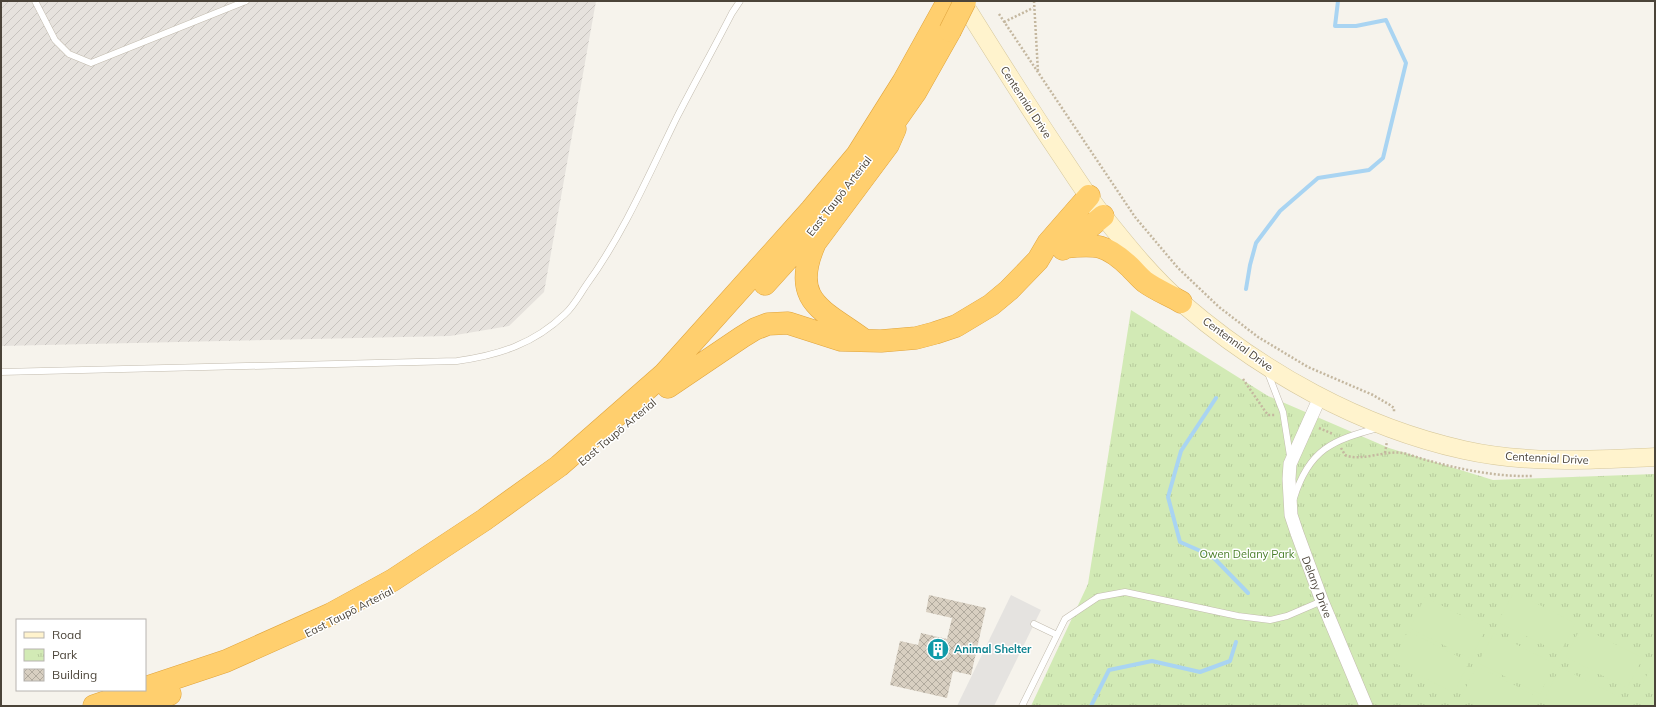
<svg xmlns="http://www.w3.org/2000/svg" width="1656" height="707" viewBox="0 0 1656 707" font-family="Mulish,sans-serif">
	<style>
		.industrial { fill: url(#industrial-furrows) }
		.park { fill: url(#park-tufts) }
		.pitch { fill: #d2eab5 }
		.parking { fill: #e5e3e0 }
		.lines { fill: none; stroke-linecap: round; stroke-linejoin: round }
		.stream { stroke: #a9d4f2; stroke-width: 4 }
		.building { fill: url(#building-cross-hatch) }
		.lane-casing { stroke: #c2bbae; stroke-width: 7 }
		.street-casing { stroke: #c2bbae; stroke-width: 14 }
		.secondary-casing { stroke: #d6c79b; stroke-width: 19 }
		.highway-casing { stroke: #e0a43c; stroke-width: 23 }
		.path { stroke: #c4b79f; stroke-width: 2.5; stroke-dasharray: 2 2; stroke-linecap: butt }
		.lane { stroke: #fff; stroke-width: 6 }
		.street { stroke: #fff; stroke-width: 13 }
		.secondary { stroke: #fff3cd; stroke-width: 18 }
		.highway { stroke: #ffcf6e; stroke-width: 22 }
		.highway-bridge-casing { stroke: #e0a43c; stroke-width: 23; stroke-linecap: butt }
		.highway-bridge { stroke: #ffcf6e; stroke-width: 22 }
		.labels { text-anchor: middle; stroke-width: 3; stroke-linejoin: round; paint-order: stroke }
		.street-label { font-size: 11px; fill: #4b4439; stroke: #fff }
		.park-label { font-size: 11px; fill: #4a7f2a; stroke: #fff }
		.culture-label { font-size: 11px; font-weight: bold; fill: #0d838f; stroke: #fff; text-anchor: start }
	</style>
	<defs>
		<pattern id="industrial-furrows" width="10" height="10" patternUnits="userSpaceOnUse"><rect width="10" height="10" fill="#e6e2dd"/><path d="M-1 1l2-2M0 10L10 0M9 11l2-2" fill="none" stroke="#c7c3be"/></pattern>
		<pattern id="park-tufts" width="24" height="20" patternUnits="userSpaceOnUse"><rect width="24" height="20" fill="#d2eab5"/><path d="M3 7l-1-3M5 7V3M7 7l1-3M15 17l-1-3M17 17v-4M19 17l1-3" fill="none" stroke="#b6ca9c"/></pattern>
		<pattern id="building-cross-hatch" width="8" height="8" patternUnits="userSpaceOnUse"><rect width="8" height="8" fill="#d8cfc1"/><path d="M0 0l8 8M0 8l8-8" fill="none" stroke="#b1aa9e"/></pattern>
	</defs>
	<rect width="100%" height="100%" fill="#f6f3ec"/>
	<path class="industrial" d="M 1,1 L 596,1 L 544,292 L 509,326 L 450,336 L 1,346 Z"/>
	<path class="park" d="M 1131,310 L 1268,396 L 1389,448 L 1493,480 L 1655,474 L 1655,706 L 1031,706 L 1088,584 Z"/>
	<path class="pitch" d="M 1514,592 L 1575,623 L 1560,653 L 1498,622 Z
		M 1425,597 L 1486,628 L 1471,659 L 1410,628 Z
		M 1581,627 L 1643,658 L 1627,688 L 1566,657 Z
		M 1408,631 L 1469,662 L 1454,693 L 1393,662 Z
		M 1494,633 L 1555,664 L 1540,694 L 1478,663 Z
		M 1655,658 L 1655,689 L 1643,683 Z
		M 1477,666 L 1538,697 L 1533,706 L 1479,706 L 1461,697 Z
		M 1560,667 L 1621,698 L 1617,706 L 1561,706 L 1545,698 Z"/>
	<path class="parking" d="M 1011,595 L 1041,610 L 994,706 L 957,706 Z"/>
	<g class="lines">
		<path class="stream" d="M 1246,289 L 1250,265 L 1256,243 L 1280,211 L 1318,178 L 1369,170 L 1383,158 L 1406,63 L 1386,20 L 1356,26 L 1335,26 L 1338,1
			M 1216,398 L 1181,451 L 1168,497 L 1180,542 L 1212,556 L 1248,593
			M 1091,706 L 1109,670 L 1152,661 L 1200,672 L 1230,661 L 1236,642"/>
	</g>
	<path class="building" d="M 929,595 L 986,608 L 971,675 L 953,671 L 947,698 L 890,685 L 900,641 L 918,645 L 921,633 L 947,639 L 952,618 L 926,612 Z"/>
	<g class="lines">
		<g class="lane-casing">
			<path id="lane" d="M 35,1 L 55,40 L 69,54 L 91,63 L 246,1
				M 1,372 L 457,361 C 499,355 534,344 565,314 C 574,306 580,294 587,284 C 624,233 649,174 677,117 C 695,82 714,48 732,13 L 740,1
				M 1268,373 L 1283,412 L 1290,456
				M 1294,498 C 1309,449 1333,440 1378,428
				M 1034,624 L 1057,635
				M 1022,706 L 1065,619 L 1098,597 L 1125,592 L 1238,616 L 1270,620 L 1287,616 L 1322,601"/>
		</g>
		<g class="street-casing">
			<path id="street" d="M 1320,397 L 1290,464 L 1289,479 L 1291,515 L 1297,533 L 1322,601 L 1366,706"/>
		</g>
		<g class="secondary-casing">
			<path id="secondary" d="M 962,1 C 994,52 1025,102 1058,151 C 1073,173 1087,196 1104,217 C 1128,247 1153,278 1182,303 C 1262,372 1360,427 1464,450 C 1526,464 1592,460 1655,457"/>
		</g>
		<g class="highway-casing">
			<path id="highway" d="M 882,140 L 915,93 L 950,31
				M 1065,247 C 1097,244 1106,244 1130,267 C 1135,272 1140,278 1145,282 C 1156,290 1169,295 1181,302
				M 1063,249 L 1103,216
				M 765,284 L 803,242 L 824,216
				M 864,340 C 824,310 789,302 815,243 L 888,145 L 895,129
				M 668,387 L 742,337 L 755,329 L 768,324 L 788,323 L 841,340 L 881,341 L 916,338 L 935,333 L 956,326 L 991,305 L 1009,290 L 1038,260 L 1048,243 L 1089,196
				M 145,688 L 226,661 L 331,614 L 393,580 L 484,520 L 559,466 L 664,374 L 811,210 L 857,155 L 903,82 L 948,1
				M 94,706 L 141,690
				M 135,706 L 170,694"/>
		</g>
		<path class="path" d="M 1034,1 L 1038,72
			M 999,14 L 1135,217 L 1178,268 L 1219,307 L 1258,337 L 1308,367 L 1373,395 L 1390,405 L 1394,408 L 1394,413
			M 1004,22 L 1033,8
			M 1243,379 L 1265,411 L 1268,415 L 1276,415
			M 1319,428 L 1333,434
			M 1341,448 L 1345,455 C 1360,462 1385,450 1403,453 C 1412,455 1421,459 1430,461 C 1463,470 1498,477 1533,476
			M 1385,453 L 1387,441"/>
		<use href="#lane" class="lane"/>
		<use href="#street" class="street"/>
		<use href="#secondary" class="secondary"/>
		<use href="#highway" class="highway"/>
		<g class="highway-bridge-casing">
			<path id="highway-bridge" d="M 950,31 L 965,1"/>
		</g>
		<use href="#highway-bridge" class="highway-bridge"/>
	</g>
	<defs>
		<g id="building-disc" transform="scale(1.15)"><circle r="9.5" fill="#0f9aa8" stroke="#fff"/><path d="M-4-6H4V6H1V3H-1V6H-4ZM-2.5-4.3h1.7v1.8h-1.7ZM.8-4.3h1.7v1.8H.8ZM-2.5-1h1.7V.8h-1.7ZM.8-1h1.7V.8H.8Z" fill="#fff"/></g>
	</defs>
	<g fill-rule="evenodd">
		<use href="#building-disc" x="938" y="649"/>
	</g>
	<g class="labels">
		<g class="street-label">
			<text transform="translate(1026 102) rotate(57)" y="4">Centennial Drive</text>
			<text transform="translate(839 196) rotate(-52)" y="4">East Taupō Arterial</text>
			<text transform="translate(1238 344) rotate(36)" y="4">Centennial Drive</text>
			<text transform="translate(617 432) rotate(-40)" y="4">East Taupō Arterial</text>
			<text transform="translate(1547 458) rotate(3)" y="4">Centennial Drive</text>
			<text transform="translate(1317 587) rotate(69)" y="4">Delany Drive</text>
			<text transform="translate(349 612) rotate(-27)" y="4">East Taupō Arterial</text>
		</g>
		<g class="park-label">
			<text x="1247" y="558">Owen Delany Park</text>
		</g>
		<g class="culture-label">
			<text x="954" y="653">Animal Shelter</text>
		</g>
	</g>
	<rect width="1656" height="707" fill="none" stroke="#4b4439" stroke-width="4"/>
	<rect x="16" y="619" width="130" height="72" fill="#ffffff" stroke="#b7b4b0"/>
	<rect x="24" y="632" width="20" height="6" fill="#fff3cd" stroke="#b7b4b0"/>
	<text x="52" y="639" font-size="12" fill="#4b4439">Road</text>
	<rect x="24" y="649" width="20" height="12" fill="url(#park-tufts)" stroke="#b7b4b0"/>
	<text x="52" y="659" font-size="12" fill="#4b4439">Park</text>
	<rect x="24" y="669" width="20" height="12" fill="url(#building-cross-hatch)" stroke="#b7b4b0"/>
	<text x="52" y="679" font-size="12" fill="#4b4439">Building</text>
</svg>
